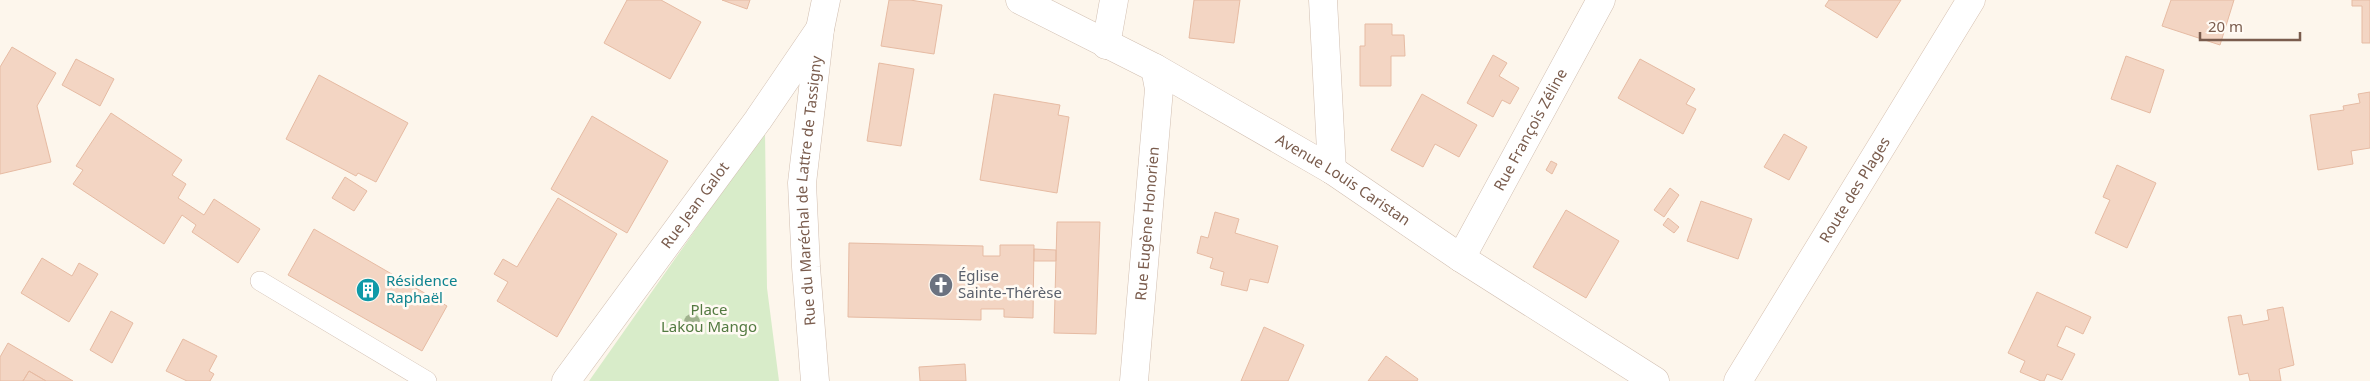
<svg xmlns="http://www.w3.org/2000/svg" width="2370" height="381" viewBox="0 0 2370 381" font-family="'Noto Sans',sans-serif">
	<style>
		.green { fill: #d8ecc9 }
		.building { fill: #f3d5c3; stroke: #e6bba3 }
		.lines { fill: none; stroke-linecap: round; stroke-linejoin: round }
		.lane-casing { stroke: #d1beb0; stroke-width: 20 }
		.street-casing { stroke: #d1beb0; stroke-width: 29 }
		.secondary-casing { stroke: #d6c0b0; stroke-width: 29 }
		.lane { stroke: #fff; stroke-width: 19 }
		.street { stroke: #fff; stroke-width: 28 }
		.secondary { stroke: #fff; stroke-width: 28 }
		.tree { fill: #a0b28e }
		.labels { text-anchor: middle; stroke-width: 5; stroke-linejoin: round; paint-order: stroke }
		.street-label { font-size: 15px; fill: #7a5c4d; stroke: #fffaf3 }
		.worship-label { font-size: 15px; fill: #5b616d; stroke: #fffaf3; text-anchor: start }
		.culture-label { font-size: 15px; fill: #0d838f; stroke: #fffaf3; text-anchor: start }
		.park-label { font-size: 15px; fill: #537a41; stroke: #fffaf3 }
	</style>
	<rect width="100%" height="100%" fill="#fdf6ec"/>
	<path class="green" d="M 765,131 L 767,288 L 779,381 L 589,381 Z"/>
	<path class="building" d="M 627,0 L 661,0 L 701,22 L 670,79 L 604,43 Z
		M 722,0 L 750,0 L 747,9 Z
		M 889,0 L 910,0 L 942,5 L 934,54 L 881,46 Z
		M 1194,0 L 1240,0 L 1234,43 L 1189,38 Z
		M 1829,0 L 1901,0 L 1877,38 L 1825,6 Z
		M 2171,0 L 2234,0 L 2220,45 L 2162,26 Z
		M 2352,0 L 2370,0 L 2370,43 L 2362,43 L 2362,6 L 2352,6 Z
		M 1365,24 L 1392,24 L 1392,35 L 1404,35 L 1405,56 L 1391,56 L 1391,86 L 1360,86 L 1360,46 L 1365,46 Z
		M 12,47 L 56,73 L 37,106 L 51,162 L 0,174 L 0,67 Z
		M 1493,55 L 1507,63 L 1499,76 L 1519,88 L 1510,104 L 1502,100 L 1493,117 L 1467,103 Z
		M 2126,56 L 2164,70 L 2150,113 L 2111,99 Z
		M 76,59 L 114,79 L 100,106 L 62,85 Z
		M 1640,59 L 1695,89 L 1686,104 L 1696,109 L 1683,134 L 1618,98 Z
		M 879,63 L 914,69 L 901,146 L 867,141 Z
		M 319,75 L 408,123 L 376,182 L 358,173 L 356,176 L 286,139 Z
		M 2370,92 L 2370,148 L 2351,151 L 2353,164 L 2318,170 L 2310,115 L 2344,110 L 2343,106 L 2360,103 L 2358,94 Z
		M 994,94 L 1060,105 L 1058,115 L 1069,117 L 1057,193 L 980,180 Z
		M 1422,94 L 1477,125 L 1459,157 L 1435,144 L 1423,167 L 1391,150 Z
		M 111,113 L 182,160 L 172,175 L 186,184 L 178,198 L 204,215 L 214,199 L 260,229 L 238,263 L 192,232 L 196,225 L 182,215 L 164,244 L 73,184 L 83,170 L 76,166 Z
		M 592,116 L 668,161 L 627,233 L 551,189 Z
		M 1784,134 L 1807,147 L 1789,180 L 1764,167 Z
		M 1551,161 L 1557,164 L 1552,174 L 1546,170 Z
		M 2117,165 L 2156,183 L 2127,248 L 2095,233 L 2110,200 L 2103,197 Z
		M 345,177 L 367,191 L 354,211 L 332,198 Z
		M 1670,188 L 1679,195 L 1664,217 L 1654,210 Z
		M 558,198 L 617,234 L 557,337 L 497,301 L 508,282 L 494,274 L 503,259 L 517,267 Z
		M 1701,201 L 1752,219 L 1738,259 L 1687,241 Z
		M 1566,210 L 1619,241 L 1586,298 L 1533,267 Z
		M 1215,212 L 1239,219 L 1235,233 L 1278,246 L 1268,283 L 1250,279 L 1247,291 L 1221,285 L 1224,272 L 1210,268 L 1213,258 L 1197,253 L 1201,236 L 1208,238 Z
		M 1668,218 L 1679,227 L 1674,233 L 1663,225 Z
		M 1057,222 L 1100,222 L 1096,334 L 1054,333 Z
		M 314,229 L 447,306 L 422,351 L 288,275 Z
		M 849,243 L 983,246 L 983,256 L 1000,256 L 1000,245 L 1034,245 L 1033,318 L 1004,317 L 1004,309 L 981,309 L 981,320 L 848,317 Z
		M 1034,249 L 1056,250 L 1056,261 L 1034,261 Z
		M 42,258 L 72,276 L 79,263 L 98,274 L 69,322 L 21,293 Z
		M 2037,292 L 2091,317 L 2083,334 L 2066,326 L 2057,346 L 2075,354 L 2062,380 L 2047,374 L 2044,381 L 2041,381 L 2020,372 L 2025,361 L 2008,353 Z
		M 2283,307 L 2294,365 L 2279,369 L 2281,381 L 2250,381 L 2248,373 L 2239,375 L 2228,317 L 2241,315 L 2243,325 L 2269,320 L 2267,310 Z
		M 111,311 L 133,323 L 112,363 L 90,350 Z
		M 1264,327 L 1304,345 L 1288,381 L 1241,381 Z
		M 183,339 L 217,356 L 209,371 L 214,374 L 210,381 L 187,381 L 166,371 Z
		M 8,343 L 73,381 L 46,381 L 29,371 L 23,381 L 0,381 L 0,357 Z
		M 1386,356 L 1418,379 L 1417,381 L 1368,381 Z
		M 965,364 L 966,381 L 920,381 L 919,367 Z
		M 29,371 L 46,381 L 23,381 Z"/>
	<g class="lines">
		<g class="lane-casing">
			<path id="lane" d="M 260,281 L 427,381"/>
		</g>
		<g class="street-casing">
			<g id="street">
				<path id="s1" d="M 1020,0 L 1155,68 L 1332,170 L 1461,258 L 1655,381"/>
				<path d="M 1323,0 L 1332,170"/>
				<path d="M 1106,45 L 1114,0"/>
				<path id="s2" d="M 1461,258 L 1601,0"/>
				<path id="s3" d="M 566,381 L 758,120 L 820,29"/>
				<path id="s4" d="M 815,381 L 806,267 L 802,183 L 820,29 L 826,0"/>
				<path id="s5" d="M 1134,381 L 1159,89 L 1155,68"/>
			</g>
		</g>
		<g class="secondary-casing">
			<g id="secondary">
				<path id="s6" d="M 1738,381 L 1971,0"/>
			</g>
		</g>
		<use href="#lane" class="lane"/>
		<use href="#street" class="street"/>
		<use href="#secondary" class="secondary"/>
	</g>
	<circle class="tree" cx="692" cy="322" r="8"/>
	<defs>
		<g id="church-disc" transform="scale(1.25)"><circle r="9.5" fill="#6b7280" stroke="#fffaf3"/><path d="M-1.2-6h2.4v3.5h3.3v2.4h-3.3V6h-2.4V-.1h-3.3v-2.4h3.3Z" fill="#fff"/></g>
		<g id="building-disc" transform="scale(1.25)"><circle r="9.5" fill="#0f9aa8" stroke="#fffaf3"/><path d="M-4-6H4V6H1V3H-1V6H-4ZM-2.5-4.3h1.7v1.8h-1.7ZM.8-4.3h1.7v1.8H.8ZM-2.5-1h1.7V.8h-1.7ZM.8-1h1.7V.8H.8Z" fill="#fff"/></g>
	</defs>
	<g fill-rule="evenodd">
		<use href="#church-disc" x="941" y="285"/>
		<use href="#building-disc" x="368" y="290"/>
	</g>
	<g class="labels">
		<g class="street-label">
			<text dy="5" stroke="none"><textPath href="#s2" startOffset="146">Rue François Zéline</textPath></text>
			<text dy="5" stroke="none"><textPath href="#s1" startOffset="370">Avenue Louis Caristan</textPath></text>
			<text dy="5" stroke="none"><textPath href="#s4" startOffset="191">Rue du Maréchal de Lattre de Tassigny</textPath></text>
			<text dy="5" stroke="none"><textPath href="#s6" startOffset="224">Route des Plages</textPath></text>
			<text dy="5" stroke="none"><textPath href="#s3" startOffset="218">Rue Jean Galot</textPath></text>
			<text dy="5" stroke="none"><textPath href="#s5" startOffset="158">Rue Eugène Honorien</textPath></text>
		</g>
		<g class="worship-label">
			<text x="958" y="281">Église<tspan x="958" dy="17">Sainte-Thérèse</tspan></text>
		</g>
		<g class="culture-label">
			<text x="386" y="286">Résidence<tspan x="386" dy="17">Raphaël</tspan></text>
		</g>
		<g class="park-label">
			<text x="709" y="315">Place<tspan x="709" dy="17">Lakou Mango</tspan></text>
		</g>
	</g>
	<path d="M2200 32v8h100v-8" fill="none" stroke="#7a5c4d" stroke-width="2.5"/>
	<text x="2208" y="32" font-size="15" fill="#7a5c4d" stroke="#fffaf3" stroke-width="4" paint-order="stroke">20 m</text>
</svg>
